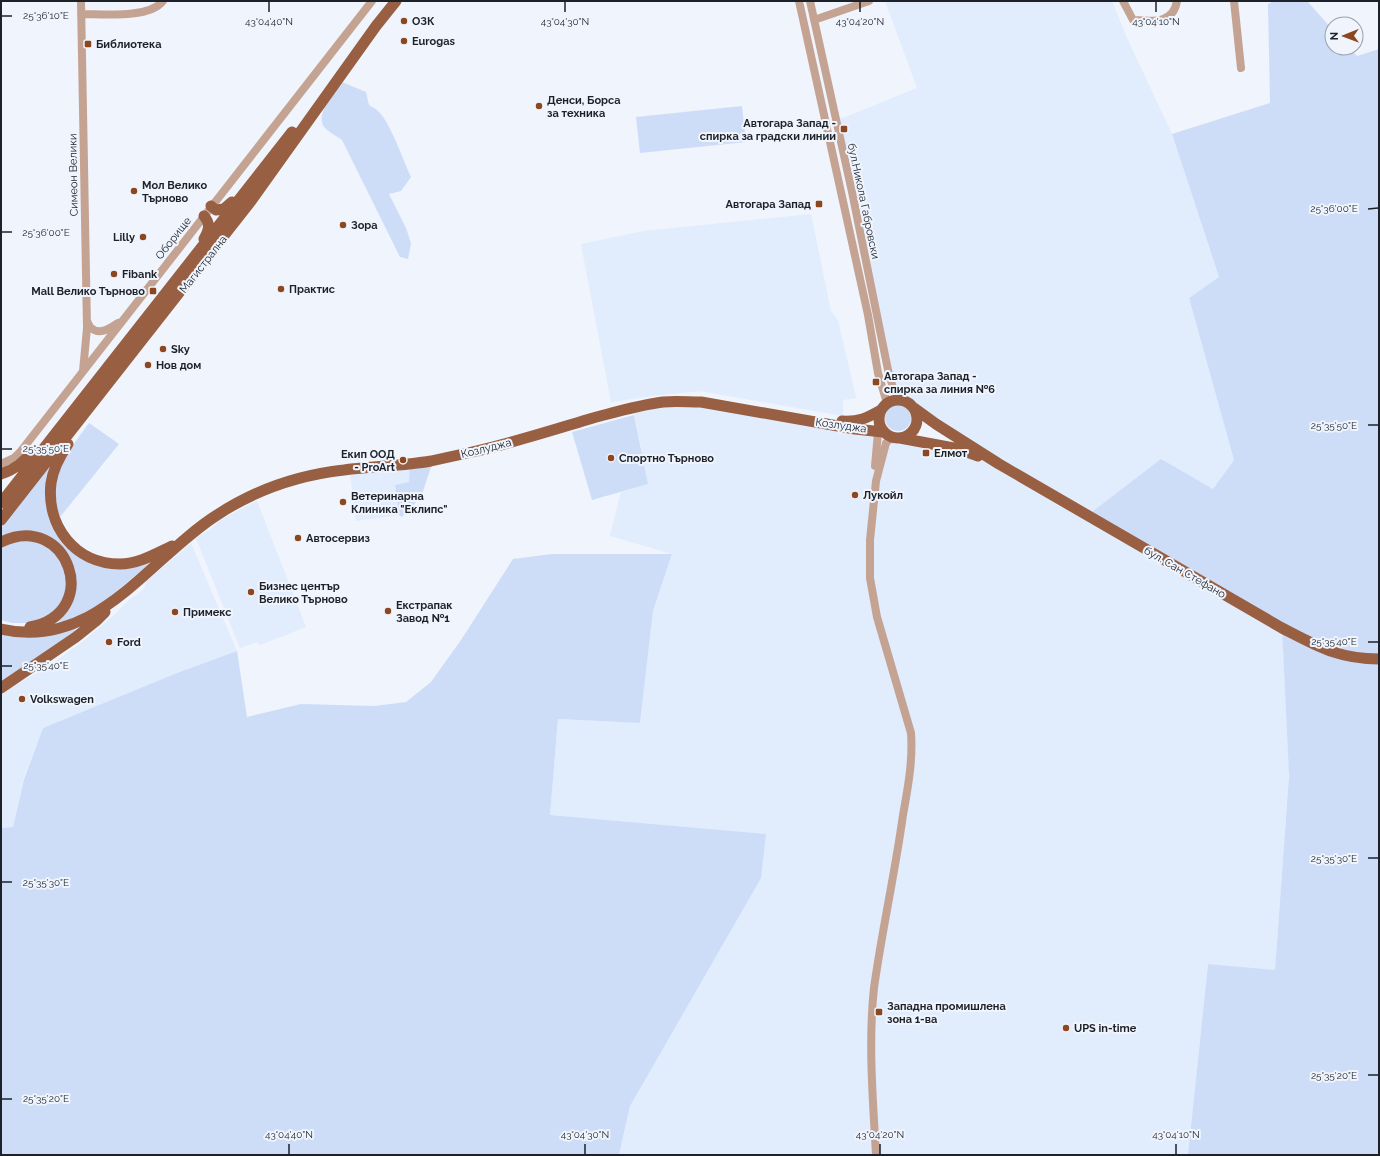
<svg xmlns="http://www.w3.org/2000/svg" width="1380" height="1156" viewBox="0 0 1380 1156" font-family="Raleway,sans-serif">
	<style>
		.built { fill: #e1ecfd }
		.green { fill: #cdddf8 }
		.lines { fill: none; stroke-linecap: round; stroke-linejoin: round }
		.minor { stroke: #c5a393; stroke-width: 8 }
		.major { stroke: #985f42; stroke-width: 11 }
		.ticks { fill: none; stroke: #1d222a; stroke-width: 1.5 }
		.poi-dot { fill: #8d4720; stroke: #eff4fd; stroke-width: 1.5 }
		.labels { text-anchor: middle; stroke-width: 4; stroke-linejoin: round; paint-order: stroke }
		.poi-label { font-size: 11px; font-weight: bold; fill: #1d222a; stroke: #eff4fd; text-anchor: start }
		.street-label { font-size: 11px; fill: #1d222a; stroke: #eff4fd }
		.ticks-label { font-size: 10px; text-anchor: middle; fill: #1d222a; stroke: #eff4fd; stroke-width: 4; stroke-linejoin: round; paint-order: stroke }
	</style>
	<rect width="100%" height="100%" fill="#eff4fd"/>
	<path class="built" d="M 885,1 L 1112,1 L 1127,38 L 1172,134 L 1219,277 L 1189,298 L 1234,460 L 1213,489 L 1282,628 L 1289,770 L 1275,971 L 1208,964 L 1188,1155 L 619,1155 L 630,1106 L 766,834 L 550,815 L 558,719 L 640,723 L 653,611 L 672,554 L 610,536 L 621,492 L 648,484 L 633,407 L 663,402 L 883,432 L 889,436 L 966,451 L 906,402 L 893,388 L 836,118 L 843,118 L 917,88 Z
		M 811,214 L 831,311 L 838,320 L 856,398 L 843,400 L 843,416 L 700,391 L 652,396 L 611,402 L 581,244 L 644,231 Z
		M 410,466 L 410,482 L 395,485 L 399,515 L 356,521 L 350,474 Z
		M 257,501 L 306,627 L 260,645 L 257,642 L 240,648 L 196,538 L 211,529 L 220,520 Z
		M 191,543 L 237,651 L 177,673 L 43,728 L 24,776 L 13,827 L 1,828 L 1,693 L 44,669 L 81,643 L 113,616 L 129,600 L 144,589 L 146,582 Z"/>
	<path class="green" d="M 1274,1 L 1307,1 L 1332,29 L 1332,48 L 1350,48 L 1357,56 L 1379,49 L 1379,1155 L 1188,1155 L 1208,964 L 1275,970 L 1289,775 L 1282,629 L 1088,515 L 1161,459 L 1213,489 L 1234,460 L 1189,298 L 1219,277 L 1172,134 L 1270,103 L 1268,4 Z
		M 342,82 L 366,92 L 369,105 C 371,107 375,108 377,110 C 390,121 403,160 411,177 L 401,191 L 389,194 L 406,228 L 411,243 L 408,259 L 400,257 L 342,140 C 337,136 328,132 324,127 C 315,114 334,93 342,82 Z
		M 742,106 L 746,142 L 640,153 L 636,117 Z
		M885 418a13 13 0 1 1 26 0a13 13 0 1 1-26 0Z
		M 634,415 L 648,484 L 592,500 L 572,432 Z
		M 89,423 L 119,444 L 60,517 C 44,482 70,449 89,423 Z
		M 56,457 L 49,508 L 89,560 L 158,557 L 102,603 L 71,620 L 44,628 L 72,595 L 54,542 L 1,539 L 1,528 Z
		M 432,464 L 421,497 L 402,517 L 399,515 L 395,485 L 409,482 L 410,466 Z
		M 34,541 L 55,551 L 67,574 L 66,594 L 54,612 L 31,623 L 12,623 L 1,620 L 1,546 L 10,542 Z
		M 552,554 L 672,554 L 653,611 L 640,723 L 558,719 L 550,815 L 766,834 L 761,878 L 630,1106 L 619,1155 L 1,1155 L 1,828 L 13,827 L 24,779 L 43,728 L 177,673 L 237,651 L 247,717 L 301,704 L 374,706 L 406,702 L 431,682 L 461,640 L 513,559 Z
		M 74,628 L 76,633 L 1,684 L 1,634 C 26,640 51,637 74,628 Z"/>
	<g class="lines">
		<path class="minor" d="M 81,1 L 87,328 L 83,371
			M 799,1 L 868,315 L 878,373 L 887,403
			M 810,1 L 852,192 L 888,370 L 893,388 L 906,402
			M 1123,1 L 1133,20 C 1151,21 1173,25 1177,1
			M 1234,1 L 1241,68
			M 81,14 C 102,14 149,19 163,1
			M 814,20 L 869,1
			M 87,321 L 90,327 C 99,336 109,329 118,323
			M 1,464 L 14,458 L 21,451 L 372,1
			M 875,466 L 879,421
			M 876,1155 C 873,1100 868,1043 874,988 C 882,930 895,873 903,815 C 908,787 913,761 911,733 L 877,617 L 870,578 L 870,540 L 876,481 L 886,443 L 889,440 L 895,438"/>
		<path class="major" d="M 211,206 L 216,210 L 224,209 L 232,202
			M 204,216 C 211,224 209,230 204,239
			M879 419a19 19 0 1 1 38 0a19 19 0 1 1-38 0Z
			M 914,408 L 936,424 L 999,464 L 1282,628 C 1317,646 1338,659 1379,659
			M 842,421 C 859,422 867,418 881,410
			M 900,438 L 959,449 L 978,456
			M 68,444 C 60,456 53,469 51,483 C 46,526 75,564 120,564 C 138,564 155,554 172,546
			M 1,474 C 15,470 24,461 34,451
			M 1,503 L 292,132
			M 1,520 L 251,201 L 376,26 L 396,1
			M 1,542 C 68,510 104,613 30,627
			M 1,629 C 96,651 148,559 217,515 C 255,490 299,475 344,470 C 373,466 403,466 431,461 C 445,458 458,455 472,452 C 513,443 553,430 593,418 C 616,412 639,405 663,402 C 676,401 688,402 701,402 L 855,429 L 883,432
			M 1,688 L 76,637 L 96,621 L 105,612"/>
	</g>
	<path class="ticks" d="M 269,2 L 269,12M 565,2 L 565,12M 860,2 L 860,12M 1156,2 L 1156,12M 2,16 L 12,16M 1368,209 L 1378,208M 2,232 L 12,232M 1368,425 L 1378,425M 2,449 L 12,449M 1368,642 L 1378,642M 2,666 L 12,666M 1368,858 L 1378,858M 2,882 L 12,882M 1368,1075 L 1378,1075M 2,1099 L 12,1099M 289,1144 L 289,1154M 585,1144 L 585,1154M 880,1144 L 880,1154M 1176,1144 L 1176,1154"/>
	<g class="poi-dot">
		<circle cx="404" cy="21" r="4"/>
		<circle cx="404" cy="41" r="4"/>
		<rect x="84" y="40" width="8" height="8" rx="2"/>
		<circle cx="539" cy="106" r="4"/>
		<rect x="840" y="125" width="8" height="8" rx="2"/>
		<circle cx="134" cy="191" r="4"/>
		<rect x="815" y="200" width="8" height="8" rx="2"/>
		<circle cx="343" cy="225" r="4"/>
		<circle cx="143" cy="237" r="4"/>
		<circle cx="114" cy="274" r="4"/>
		<circle cx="281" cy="289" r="4"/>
		<rect x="149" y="287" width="8" height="8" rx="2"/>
		<circle cx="163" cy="349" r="4"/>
		<circle cx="148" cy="365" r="4"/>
		<rect x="872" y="378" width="8" height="8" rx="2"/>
		<rect x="922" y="449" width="8" height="8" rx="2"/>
		<circle cx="611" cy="458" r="4"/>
		<circle cx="403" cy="460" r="4"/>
		<circle cx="855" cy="495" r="4"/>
		<circle cx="343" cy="502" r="4"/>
		<circle cx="298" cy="538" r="4"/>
		<circle cx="251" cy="592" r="4"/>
		<circle cx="388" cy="611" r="4"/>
		<circle cx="175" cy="612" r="4"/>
		<circle cx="109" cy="642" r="4"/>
		<circle cx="22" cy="699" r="4"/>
		<rect x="875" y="1008" width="8" height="8" rx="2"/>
		<circle cx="1066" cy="1028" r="4"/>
	</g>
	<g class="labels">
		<g class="poi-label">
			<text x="412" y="25">ОЗК</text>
			<text x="412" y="45">Eurogas</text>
			<text x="96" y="48">Библиотека</text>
			<text x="547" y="104">Денси, Борса<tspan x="547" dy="13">за техника</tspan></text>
			<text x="836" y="127" text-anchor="end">Автогара Запад -<tspan x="836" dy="13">спирка за градски линии</tspan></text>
			<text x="142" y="189">Мол Велико<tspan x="142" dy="13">Търново</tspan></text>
			<text x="811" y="208" text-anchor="end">Автогара Запад</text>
			<text x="351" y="229">Зора</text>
			<text x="135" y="241" text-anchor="end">Lilly</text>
			<text x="122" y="278">Fibank</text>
			<text x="289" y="293">Практис</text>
			<text x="145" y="295" text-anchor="end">Mall Велико Търново</text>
			<text x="171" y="353">Sky</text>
			<text x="156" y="369">Нов дом</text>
			<text x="884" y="380">Автогара Запад -<tspan x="884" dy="13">спирка за линия №6</tspan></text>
			<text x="934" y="457">Елмот</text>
			<text x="395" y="458" text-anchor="end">Екип ООД<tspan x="395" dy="13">- ProArt</tspan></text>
			<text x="619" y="462">Спортно Търново</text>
			<text x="863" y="499">Лукойл</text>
			<text x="351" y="500">Ветеринарна<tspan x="351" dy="13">Клиника "Еклипс"</tspan></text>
			<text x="306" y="542">Автосервиз</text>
			<text x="259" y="590">Бизнес център<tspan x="259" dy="13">Велико Търново</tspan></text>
			<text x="396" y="609">Екстрапак<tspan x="396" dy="13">Завод №1</tspan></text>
			<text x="183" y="616">Примекс</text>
			<text x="117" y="646">Ford</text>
			<text x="30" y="703">Volkswagen</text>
			<text x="887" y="1010">Западна промишлена<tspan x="887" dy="13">зона 1-ва</tspan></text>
			<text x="1074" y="1032">UPS in-time</text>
		</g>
		<g class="street-label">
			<text transform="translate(73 175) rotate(-91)" y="4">Симеон Велики</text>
			<text transform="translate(864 201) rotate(78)" y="4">бул.Никола Габровски</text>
			<text transform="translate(173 238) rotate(-52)" y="4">Оборище</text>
			<text transform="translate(203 264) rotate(-52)" y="4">Магистрална</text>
			<text transform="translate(841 425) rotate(8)" y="4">Козлуджа</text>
			<text transform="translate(486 448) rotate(-14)" y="4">Козлуджа</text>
			<text transform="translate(1185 572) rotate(30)" y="4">бул. Сан Стефано</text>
		</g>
	</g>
	<g class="ticks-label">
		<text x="46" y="19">25°36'10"E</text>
		<text x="269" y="25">43°04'40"N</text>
		<text x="565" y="25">43°04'30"N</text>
		<text x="860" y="25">43°04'20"N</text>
		<text x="1156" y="25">43°04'10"N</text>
		<text x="1334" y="212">25°36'00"E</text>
		<text x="46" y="236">25°36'00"E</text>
		<text x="1334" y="429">25°35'50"E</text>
		<text x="46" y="452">25°35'50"E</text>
		<text x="1334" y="645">25°35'40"E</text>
		<text x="46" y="669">25°35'40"E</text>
		<text x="1334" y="862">25°35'30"E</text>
		<text x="46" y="886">25°35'30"E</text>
		<text x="1334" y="1079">25°35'20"E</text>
		<text x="46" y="1102">25°35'20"E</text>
		<text x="289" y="1138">43°04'40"N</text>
		<text x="585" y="1138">43°04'30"N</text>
		<text x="880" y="1138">43°04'20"N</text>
		<text x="1176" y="1138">43°04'10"N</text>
	</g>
	<rect width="1380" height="1156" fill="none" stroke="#1d222a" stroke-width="4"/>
	<g transform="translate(1344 36) rotate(269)"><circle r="19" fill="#eff4fd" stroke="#9ba0a9"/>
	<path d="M0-3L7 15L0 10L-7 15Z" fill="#8d4720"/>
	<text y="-6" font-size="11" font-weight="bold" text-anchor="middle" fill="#1d222a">N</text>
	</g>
</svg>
